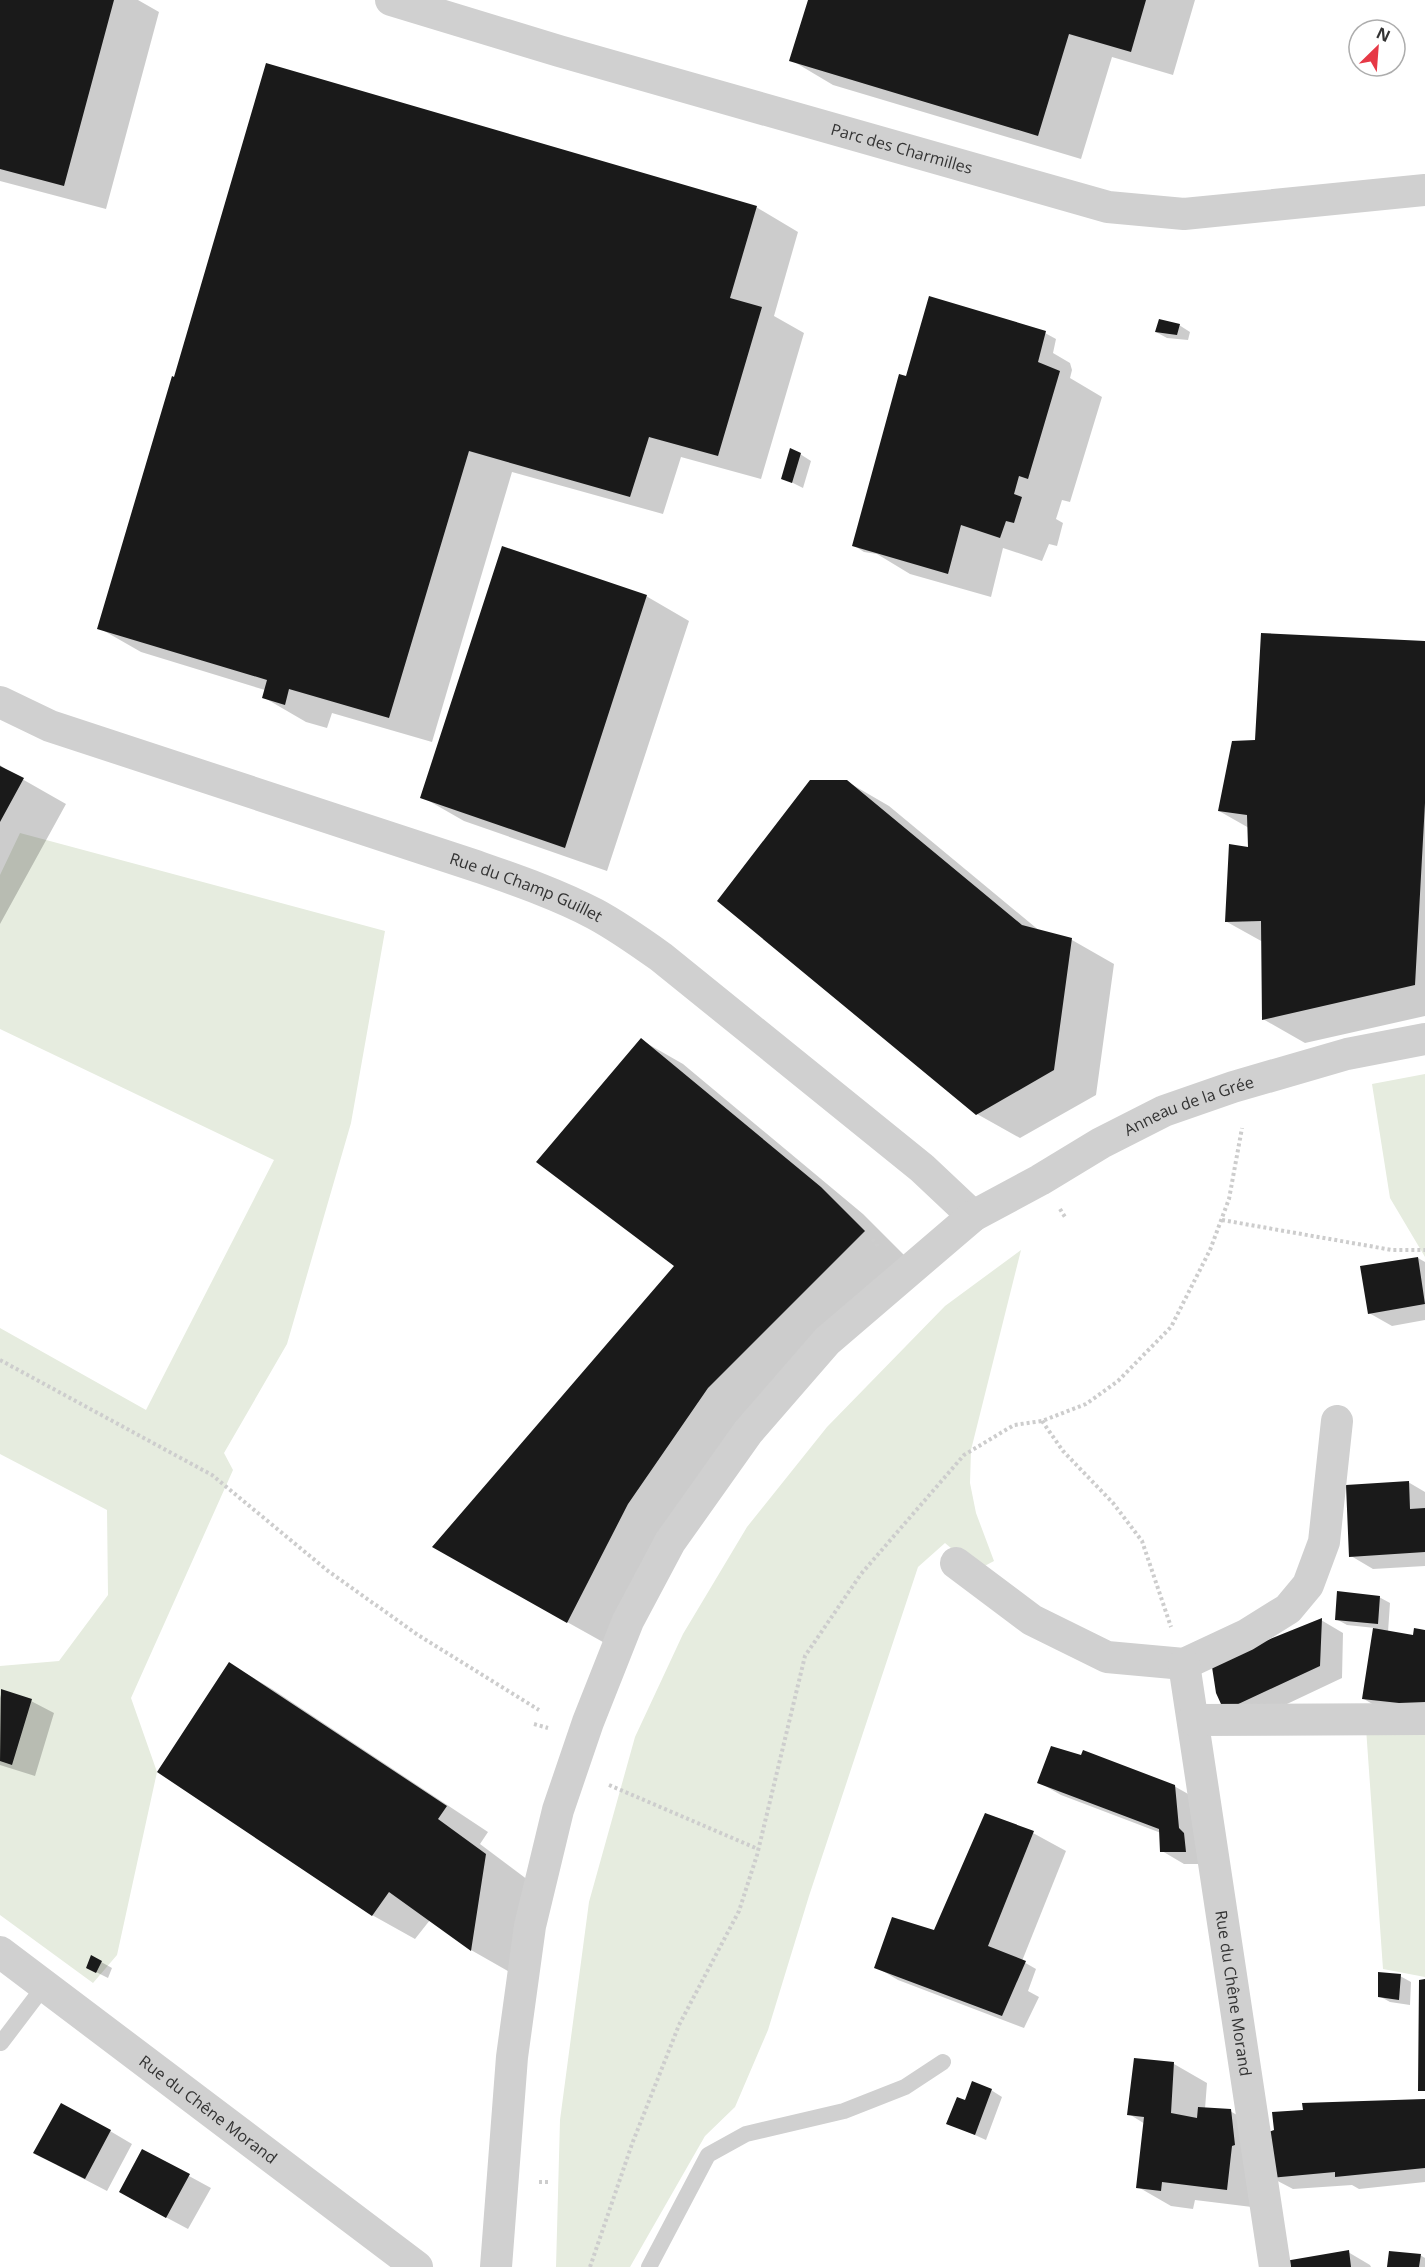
<svg xmlns="http://www.w3.org/2000/svg" width="1425" height="2267" viewBox="0 0 1425 2267" font-family="'Open Sans',sans-serif">
	<style>
		.green { fill: #e6ecdf }
		.shadow { fill: #0003 }
		.building { fill: #1a1a1a }
		.lines { fill: none; stroke-linecap: round; stroke-linejoin: round }
		.path { stroke: #cdcdcd; stroke-width: 4; stroke-dasharray: 3 3; stroke-linecap: butt }
		.lane { stroke: #d0d0d0; stroke-width: 16 }
		.street { stroke: #d0d0d0; stroke-width: 32 }
		.labels { text-anchor: middle; stroke-width: 6; stroke-linejoin: round; paint-order: stroke }
		.street-label { font-size: 16px; fill: #333; stroke: #fff }
	</style>
	<rect width="100%" height="100%" fill="#fff"/>
	<path class="green" d="M 20,833 L 385,931 L 351,1123 L 287,1344 L 224,1453 L 233,1470 L 131,1698 L 157,1772 L 117,1955 L 93,1983 L 0,1915 L 0,1666 L 59,1661 L 108,1595 L 107,1510 L 0,1454 L 0,1328 L 146,1410 L 274,1160 L 0,1029 L 0,875 Z
		M 1425,1074 L 1425,1257 L 1390,1198 L 1372,1084 Z
		M 1021,1250 L 971,1450 L 970,1483 L 976,1513 L 994,1561 L 977,1570 L 945,1543 L 918,1567 L 809,1896 L 768,2030 L 735,2107 L 705,2136 L 630,2267 L 556,2267 L 560,2120 L 589,1902 L 635,1737 L 683,1634 L 747,1527 L 827,1427 L 945,1306 Z
		M 1366,1728 L 1425,1731 L 1425,1977 L 1383,1969 Z"/>
	<path class="shadow" d="M 0,0 L 138,0 L 159,12 L 106,209 L 0,181 Z
		M 809,0 L 1195,0 L 1173,75 L 1112,57 L 1081,159 L 833,85 L 791,60 Z
		M 756,207 L 798,232 L 774,316 L 804,333 L 761,479 L 681,457 L 663,514 L 512,472 L 432,742 L 332,713 L 327,728 L 306,722 L 263,697 L 265,690 L 141,652 L 99,628 L 175,379 Z
		M 1179,325 L 1190,332 L 1188,340 L 1167,338 L 1156,332 Z
		M 1045,333 L 1056,339 L 1053,353 L 1070,363 L 1072,370 L 1070,378 L 1102,397 L 1070,502 L 1062,500 L 1056,519 L 1063,523 L 1057,546 L 1049,544 L 1042,561 L 1003,548 L 991,597 L 910,574 L 877,554 L 864,552 L 853,545 L 907,377 Z
		M 800,454 L 811,461 L 803,488 L 783,478 Z
		M 646,596 L 689,621 L 607,871 L 464,821 L 422,797 Z
		M 1425,643 L 1425,1016 L 1305,1043 L 1263,1019 L 1263,942 L 1227,922 L 1249,849 L 1249,828 L 1219,811 L 1256,741 Z
		M 0,765 L 8,771 L 66,804 L 0,924 Z
		M 846,781 L 889,806 L 1041,932 L 1072,940 L 1114,964 L 1096,1095 L 1020,1138 L 977,1114 Z
		M 641,1040 L 683,1064 L 863,1214 L 906,1257 L 751,1412 L 610,1646 L 476,1571 L 676,1266 Z
		M 1418,1258 L 1425,1262 L 1425,1320 L 1392,1326 L 1369,1313 Z
		M 1408,1482 L 1425,1492 L 1425,1566 L 1373,1569 L 1351,1556 Z
		M 1379,1597 L 1390,1603 L 1388,1632 L 1414,1637 L 1425,1631 L 1425,1715 L 1374,1705 L 1364,1699 L 1375,1628 L 1347,1625 L 1336,1619 Z
		M 1321,1620 L 1343,1633 L 1342,1678 L 1257,1718 L 1222,1703 Z
		M 230,1664 L 272,1689 L 488,1832 L 480,1844 L 528,1880 L 513,1974 L 471,1950 L 430,1920 L 415,1939 L 372,1915 Z
		M 2,1691 L 31,1701 L 54,1713 L 35,1776 L 0,1765 L 0,1698 Z
		M 1038,1782 L 1174,1786 L 1197,1799 L 1207,1864 L 1184,1864 L 1162,1851 L 1161,1833 L 1061,1795 Z
		M 1033,1833 L 1066,1851 L 1022,1961 L 1036,1969 L 1028,1991 L 1039,1997 L 1024,2028 L 898,1980 L 876,1967 L 935,1932 Z
		M 92,1957 L 112,1968 L 108,1978 L 88,1968 Z
		M 1400,1976 L 1411,1982 L 1410,2005 L 1390,2002 L 1379,1996 Z
		M 1135,2060 L 1174,2064 L 1207,2083 L 1205,2109 L 1230,2111 L 1263,2130 L 1267,2159 L 1425,2101 L 1425,2182 L 1359,2189 L 1352,2185 L 1293,2189 L 1270,2177 L 1260,2208 L 1195,2200 L 1193,2209 L 1171,2206 L 1138,2187 L 1145,2124 L 1129,2114 Z
		M 991,2090 L 1002,2097 L 986,2140 L 948,2123 Z
		M 110,2131 L 132,2144 L 107,2191 L 57,2165 Z
		M 189,2176 L 211,2188 L 188,2229 L 143,2205 Z
		M 1348,2252 L 1370,2265 L 1371,2267 L 1288,2267 Z
		M 1420,2255 L 1425,2258 L 1425,2267 L 1388,2267 Z"/>
	<path class="building" d="M 0,0 L 114,0 L 64,186 L 0,169 Z
		M 808,0 L 1146,0 L 1131,52 L 1069,34 L 1038,136 L 789,61 Z
		M 266,63 L 757,206 L 730,298 L 762,307 L 718,456 L 649,437 L 630,497 L 469,451 L 389,718 L 289,689 L 285,705 L 262,698 L 267,680 L 97,629 L 172,376 L 174,377 Z
		M 929,296 L 1046,331 L 1038,362 L 1060,371 L 1028,479 L 1019,476 L 1014,494 L 1022,497 L 1014,523 L 1006,521 L 1000,538 L 961,525 L 948,574 L 852,546 L 899,374 L 906,376 Z
		M 1159,319 L 1180,324 L 1177,335 L 1155,332 Z
		M 790,448 L 801,453 L 792,483 L 781,479 Z
		M 502,546 L 647,595 L 565,848 L 420,798 Z
		M 1261,633 L 1425,641 L 1425,803 L 1415,985 L 1262,1020 L 1261,921 L 1225,922 L 1229,844 L 1248,847 L 1247,815 L 1218,811 L 1232,741 L 1255,740 Z
		M 0,766 L 24,778 L 0,822 Z
		M 810,780 L 847,780 L 1022,925 L 1072,938 L 1054,1070 L 976,1115 L 717,901 Z
		M 641,1038 L 821,1187 L 865,1231 L 708,1388 L 628,1504 L 567,1623 L 432,1547 L 674,1266 L 536,1162 Z
		M 1418,1257 L 1425,1304 L 1368,1314 L 1360,1266 Z
		M 1409,1481 L 1410,1509 L 1425,1508 L 1425,1552 L 1349,1557 L 1346,1485 Z
		M 1337,1591 L 1380,1596 L 1378,1624 L 1335,1620 Z
		M 1322,1618 L 1320,1666 L 1234,1706 L 1221,1704 L 1216,1693 L 1212,1667 L 1228,1656 Z
		M 1373,1628 L 1413,1635 L 1414,1628 L 1425,1630 L 1425,1702 L 1399,1703 L 1362,1699 Z
		M 229,1662 L 447,1806 L 438,1819 L 486,1854 L 471,1951 L 389,1892 L 372,1916 L 157,1772 Z
		M 1,1689 L 32,1699 L 12,1765 L 0,1761 Z
		M 1051,1746 L 1081,1755 L 1083,1750 L 1175,1785 L 1179,1828 L 1184,1833 L 1186,1852 L 1160,1852 L 1159,1829 L 1037,1783 Z
		M 985,1813 L 1034,1831 L 988,1946 L 1026,1961 L 1002,2016 L 874,1968 L 892,1917 L 934,1930 Z
		M 91,1955 L 102,1961 L 96,1973 L 86,1968 Z
		M 1378,1972 L 1401,1974 L 1399,2000 L 1378,1997 Z
		M 1425,1979 L 1425,2091 L 1418,2091 L 1419,1980 Z
		M 1134,2058 L 1174,2062 L 1171,2113 L 1197,2118 L 1198,2107 L 1231,2109 L 1235,2145 L 1232,2146 L 1227,2190 L 1162,2182 L 1161,2191 L 1136,2188 L 1144,2117 L 1127,2115 Z
		M 972,2081 L 992,2089 L 975,2135 L 946,2124 L 957,2097 L 965,2100 Z
		M 1425,2099 L 1425,2168 L 1335,2177 L 1335,2172 L 1269,2178 L 1266,2133 L 1274,2130 L 1272,2112 L 1303,2110 L 1302,2103 Z
		M 61,2103 L 111,2130 L 85,2179 L 33,2153 Z
		M 142,2149 L 190,2174 L 166,2218 L 119,2192 Z
		M 1349,2250 L 1351,2267 L 1286,2267 L 1285,2261 Z
		M 1389,2251 L 1421,2254 L 1419,2267 L 1387,2267 Z"/>
	<g class="lines">
		<path class="path" d="M 1060,1209 L 1065,1217
			M 1222,1220 L 1392,1250 L 1425,1250
			M 872,1239 L 879,1248
			M 0,1360 L 212,1475 L 328,1571 L 418,1635 L 539,1710
			M 1042,1421 L 1063,1451 L 1113,1503 L 1142,1541 L 1171,1627
			M 534,1724 L 548,1728
			M 609,1785 L 758,1849
			M 539,2182 L 551,2182
			M 590,2267 L 632,2144 L 679,2025 L 739,1911 L 757,1855 L 805,1656 L 861,1574 L 964,1455 L 1014,1425 L 1042,1421 L 1086,1404 L 1118,1381 L 1171,1327 L 1210,1250 L 1229,1199 L 1242,1128"/>
		<path class="lane" d="M 1,2043 L 45,1985
			M 649,2267 L 708,2155 L 746,2134 L 844,2111 L 905,2087 L 943,2062"/>
		<g class="street">
			<path id="s1" d="M 391,0 L 559,51 L 1108,207 L 1184,214 L 1425,190"/>
			<path id="s2" d="M 0,702 L 50,726 L 476,866 C 516,880 557,894 595,914 C 619,927 640,942 661,957 L 922,1168 L 973,1216"/>
			<path d="M 956,1563 L 1032,1620 L 1107,1657 L 1184,1664 L 1246,1635 L 1288,1609 L 1308,1585 L 1324,1542 L 1337,1421"/>
			<path id="s3" d="M 1184,1664 L 1275,2267"/>
			<path d="M 1193,1720 L 1425,1719"/>
			<path id="s4" d="M 0,1952 L 417,2267"/>
			<path id="s5" d="M 496,2267 L 512,2057 L 530,1926 L 558,1810 L 588,1722 L 628,1621 L 670,1542 L 748,1432 L 827,1341 L 973,1216 L 1040,1180 L 1101,1143 L 1164,1111 L 1233,1087 L 1347,1054 L 1425,1039"/>
		</g>
	</g>
	<g class="labels">
		<g class="street-label">
			<text dy="6" stroke="none"><textPath href="#s1" startOffset="532">Parc des Charmilles</textPath></text>
			<text dy="6" stroke="none"><textPath href="#s2" startOffset="558">Rue du Champ Guillet</textPath></text>
			<text dy="6" stroke="none"><textPath href="#s5" startOffset="1444">Anneau de la Grée</textPath></text>
			<text dy="6" stroke="none"><textPath href="#s3" startOffset="333">Rue du Chêne Morand</textPath></text>
			<text dy="6" stroke="none"><textPath href="#s4" startOffset="261">Rue du Chêne Morand</textPath></text>
		</g>
	</g>
	<g transform="translate(1377 48) rotate(25)"><circle r="28" fill="#ffffff" stroke="#adadad" stroke-width="1.5"/>
	<path d="M0-4.5L10 22L0 15L-10 22Z" fill="#e63946"/>
	<text y="-9" font-size="16" font-weight="bold" text-anchor="middle" fill="#333333">N</text>
	</g>
</svg>
